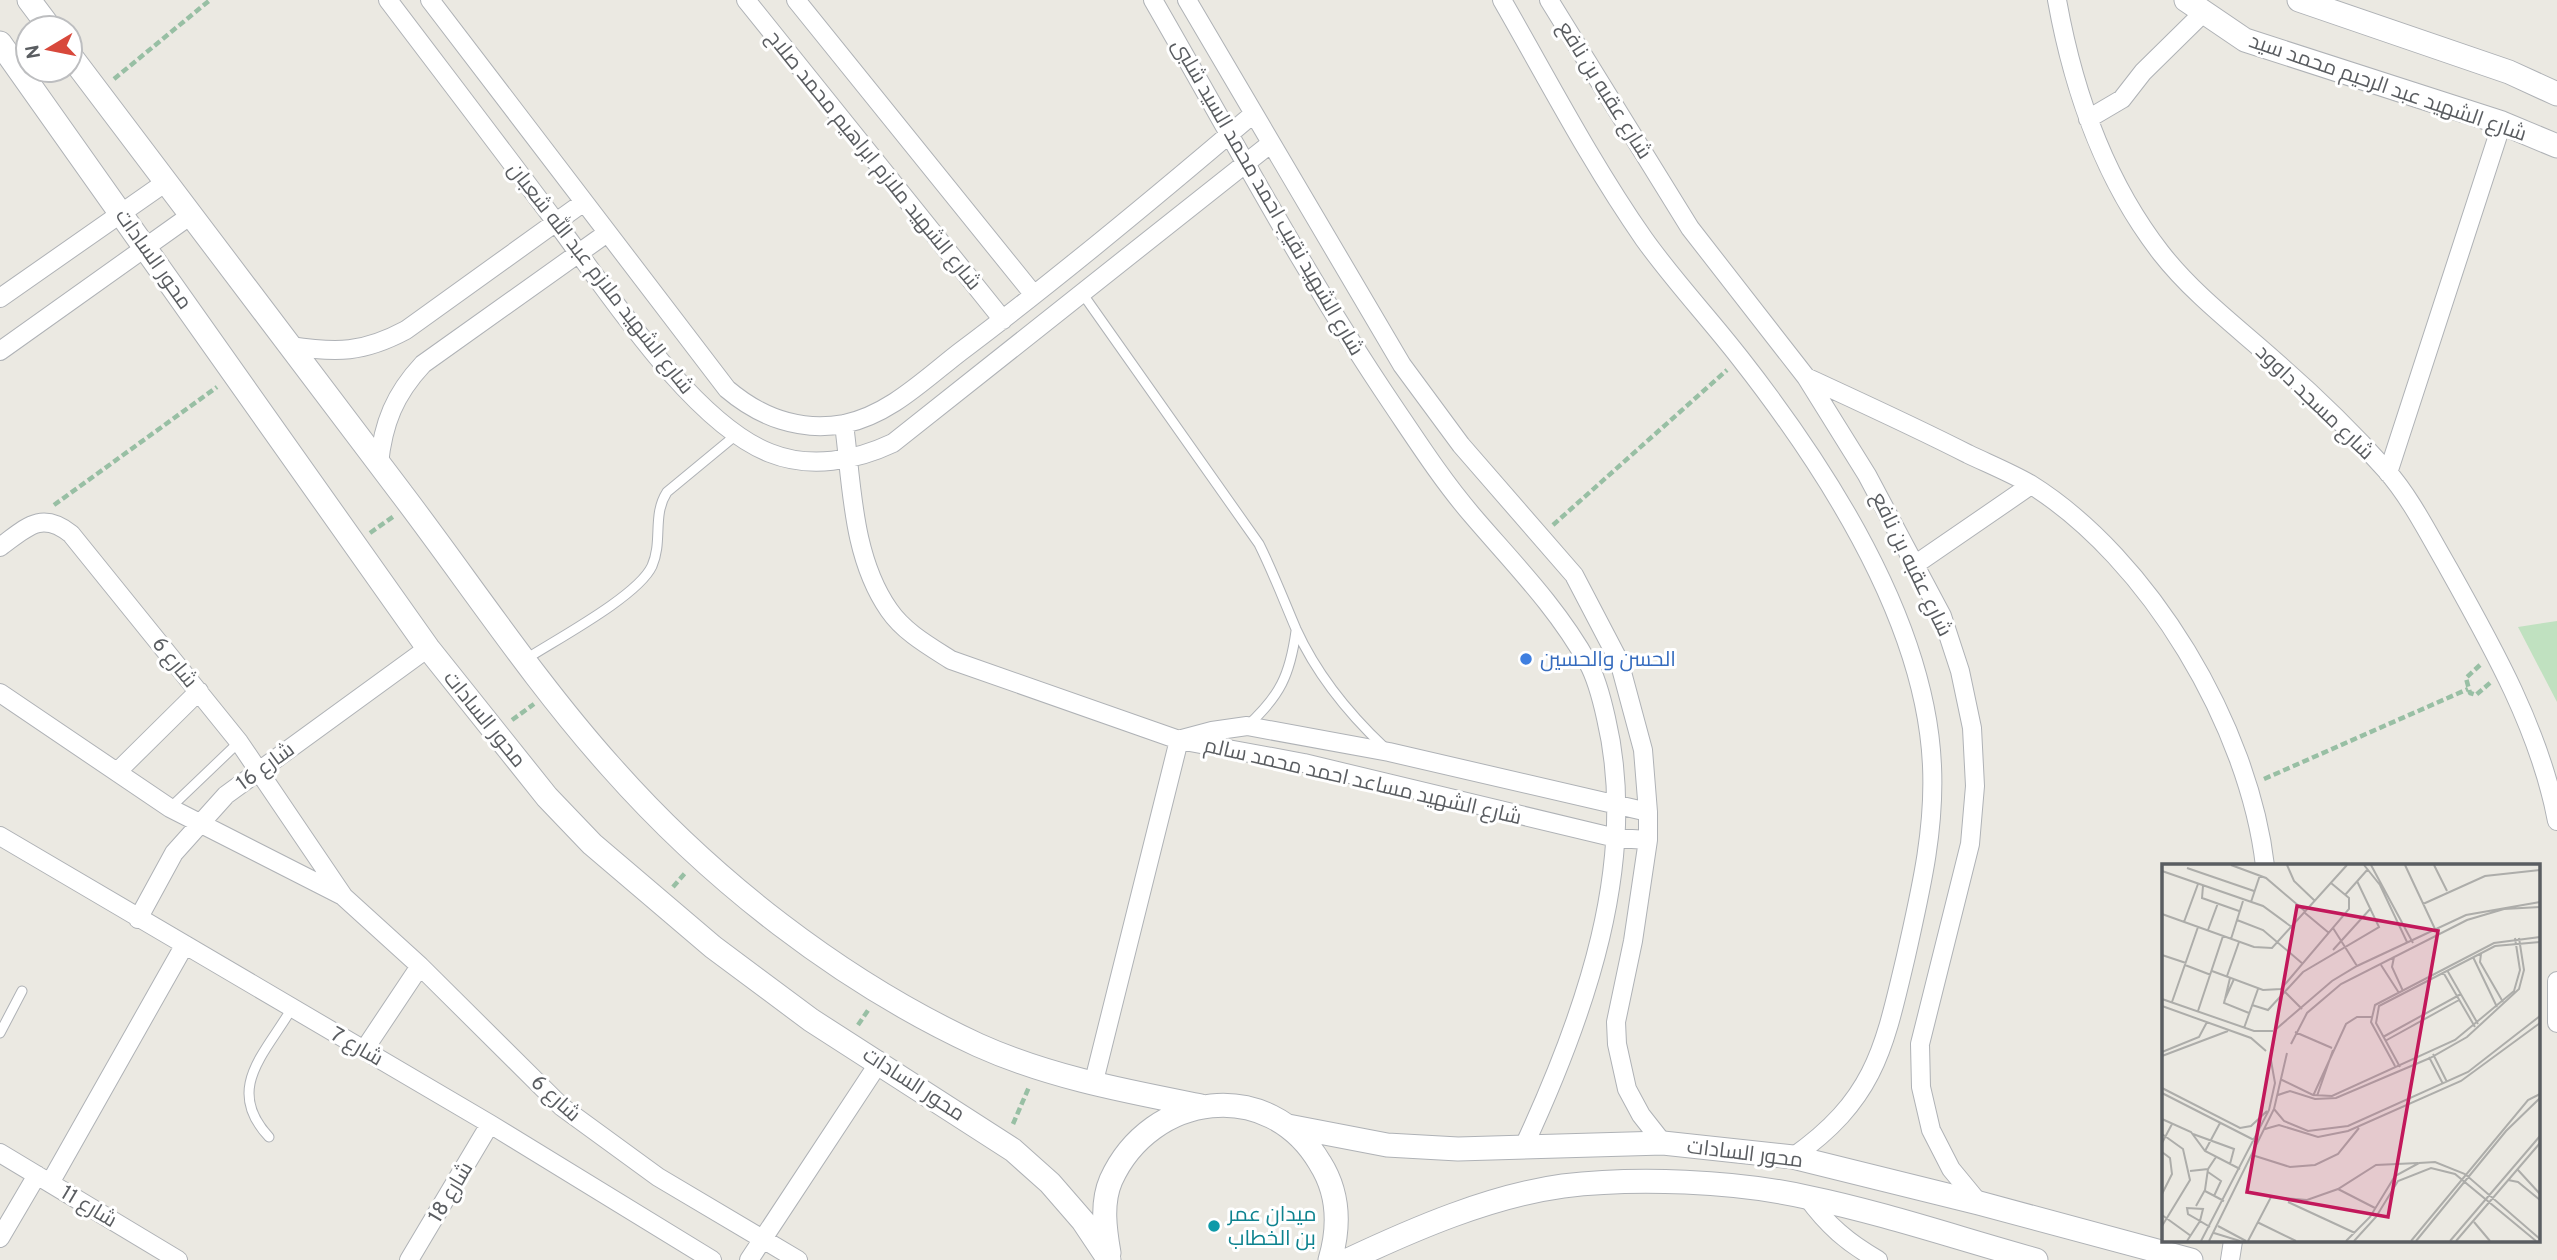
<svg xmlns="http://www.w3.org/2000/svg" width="2557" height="1260" viewBox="0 0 2557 1260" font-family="Overpass,Cairo,sans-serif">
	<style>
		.green { fill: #c0e1c0 }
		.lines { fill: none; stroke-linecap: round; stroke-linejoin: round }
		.service-casing { stroke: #afb2b6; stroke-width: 11 }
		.minor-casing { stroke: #afb2b6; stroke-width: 20 }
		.tertiary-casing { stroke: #afb2b6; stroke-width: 25 }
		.path { stroke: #98bfa4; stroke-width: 4.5; stroke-dasharray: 7 3.5; stroke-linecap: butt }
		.service { stroke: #fff; stroke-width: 9 }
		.minor { stroke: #fff; stroke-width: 18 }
		.tertiary { stroke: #fff; stroke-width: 23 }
		.shop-dot { fill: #3f7fe0; stroke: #fff; stroke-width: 2.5 }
		.culture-dot { fill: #0f9aa8; stroke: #fff; stroke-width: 2.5 }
		.labels { text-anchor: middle; stroke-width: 6; stroke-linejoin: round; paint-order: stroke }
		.street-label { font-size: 21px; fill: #5a5d61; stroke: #fff }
		.shop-label { font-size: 21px; fill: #366cbe; stroke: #fff; text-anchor: start }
		.culture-label { font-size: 21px; fill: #0d838f; stroke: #fff; text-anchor: start }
		.inset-road { fill: none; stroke: #adadaa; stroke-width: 2 }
		.view { fill: #c2185b; fill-opacity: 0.15; stroke: #c2185b; stroke-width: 3.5 }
		.inset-edge { fill: none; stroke: #5a5d61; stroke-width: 3.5 }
	</style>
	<rect width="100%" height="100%" fill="#ebe9e2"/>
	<path class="green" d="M 2557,621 L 2557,702 L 2518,627 Z"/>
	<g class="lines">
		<g class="service-casing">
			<path id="service" d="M 1082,293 L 1259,544 C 1273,572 1284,601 1296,629 C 1317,675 1348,713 1384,747
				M 526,659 C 557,639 638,596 652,566 C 663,541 652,515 667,492 L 736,435
				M 1247,726 C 1280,696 1290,675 1296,631
				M 170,808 L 239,742
				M 0,1033 L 22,991
				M 269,1137 C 224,1089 265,1054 292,1008"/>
		</g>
		<g class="minor-casing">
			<path id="minor" d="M 388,0 C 444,74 500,147 555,221 C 606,289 692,423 770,453 C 810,469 855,461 893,443 L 1270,144
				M 430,0 L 727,389 C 760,417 800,432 844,424 C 889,415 925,379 960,352 C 1060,277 1157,196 1252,115
				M 746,0 L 1003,320
				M 796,0 L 1034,295
				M 1153,0 C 1231,135 1304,274 1392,404 C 1417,441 1442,480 1472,515 C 1513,563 1557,607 1588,663 C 1597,679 1602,700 1606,718 C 1640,862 1584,1017 1524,1146
				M 1187,0 L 1402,365 L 1461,445 L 1574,575 L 1619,661 L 1643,750 L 1648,812 L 1648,840 L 1633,941 L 1616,1022 L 1617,1044 L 1627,1089 L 1641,1115 L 1663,1143
				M 1502,0 C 1548,80 1591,163 1644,239 C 1674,281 1709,318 1740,358 C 1827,469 1926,622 1932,766 C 1935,832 1920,893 1906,956 C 1884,1049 1875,1099 1793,1157
				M 1549,0 L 1690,228 L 1806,377 L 1867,475 L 1942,616 L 1960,671 L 1972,728 L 1975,786 L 1970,844 L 1920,1044 L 1921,1087 L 1931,1130 L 1951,1169 L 1979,1203
				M 2057,0 C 2073,89 2105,181 2161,253 C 2194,295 2237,327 2276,362 C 2315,396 2352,432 2386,470 C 2410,497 2428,533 2446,564 C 2491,644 2540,730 2557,821
				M 2088,119 L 2122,99 L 2143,72 L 2204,12
				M 0,298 L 166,182
				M 290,346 C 337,353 363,353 406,330 L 584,202
				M 0,351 L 191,215
				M 1806,377 C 1860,402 1915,427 1968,454 C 1989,464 2011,473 2030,484 C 2150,559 2249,727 2265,866
				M 844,424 C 852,485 852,557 889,610 C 904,632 929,646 951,660 L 1179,740 L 1304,763 L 1616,838 L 1648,840
				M 379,464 C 383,423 395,394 423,364 L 607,233
				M 2388,473 L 2502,123
				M 0,547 C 26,528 41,510 71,534 L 239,742 L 344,897 L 420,966 L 562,1107 L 658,1177 L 798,1260
				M 1916,564 L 2031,485
				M 0,693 L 170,808 L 341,895
				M 1182,739 L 1212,731 L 1247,726 L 1389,752 L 1648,812
				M 118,771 L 199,691
				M 0,836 L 490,1124 L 712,1260
				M 138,919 L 174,853 L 226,795 L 428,648
				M 2557,981 L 2557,1023
				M 364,1050 L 420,966
				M 1093,1085 L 1179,740
				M 0,1153 L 178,1260
				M 50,1183 L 184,946
				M 1807,1197 C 1827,1225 1848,1243 1878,1260
				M 0,1238 L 37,1175
				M 409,1260 L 490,1124
				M 749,1260 L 880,1061
				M 2230,1260 L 2233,1241"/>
		</g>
		<g class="tertiary-casing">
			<path id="tertiary" d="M 29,0 L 50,28
				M 2186,0 L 2245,40 L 2502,123 L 2557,146
				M 2299,0 L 2509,72 L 2557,94
				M 0,43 L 428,648 L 547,797 L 592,844 L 713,947 L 811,1020 L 1013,1150 L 1050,1183 L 1083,1221 L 1109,1260
				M 70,55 C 180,202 291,348 402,494 C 471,585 535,682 611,767 C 711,880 840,981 978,1045 C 1049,1077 1125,1091 1201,1106
				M 1288,1126 L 1387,1145 L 1458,1149 L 1663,1143 L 1793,1157 L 1979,1203 L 2191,1260
				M 1109,1253 C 1105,1230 1101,1203 1111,1180 C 1151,1092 1269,1076 1320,1163 C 1339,1193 1340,1226 1330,1260
				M 1348,1260 C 1414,1229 1490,1196 1563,1186 C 1636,1177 1735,1181 1806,1197 C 1884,1213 1960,1239 2036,1260"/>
		</g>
		<path class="path" d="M 114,79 L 210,0
			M 54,505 L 217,387
			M 1553,525 L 1727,370
			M 370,533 L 394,516
			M 2480,665 L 2466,678 L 2470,693 L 2476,695 L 2491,682
			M 512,720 L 534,704
			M 2264,779 L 2468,689
			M 673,887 L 686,872
			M 858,1025 L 869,1009
			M 1013,1124 L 1029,1087"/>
		<use href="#service" class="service"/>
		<use href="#minor" class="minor"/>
		<use href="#tertiary" class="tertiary"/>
	</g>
	<circle class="shop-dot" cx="1526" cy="659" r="7"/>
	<circle class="culture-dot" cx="1214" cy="1226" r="7"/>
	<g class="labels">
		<g class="street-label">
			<text transform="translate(2388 87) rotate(19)" y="7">شارع الشهيد عبد الرحيم محمد سيد</text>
			<text transform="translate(1605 90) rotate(58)" y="7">شارع عقبه بن نافع</text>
			<text transform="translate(874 160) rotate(51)" y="7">شارع الشهيد ملازم ابراهيم محمد صلاح</text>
			<text transform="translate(1268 197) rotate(60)" y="7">شارع الشهيد نقيب احمد محمد السيد شلبى</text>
			<text transform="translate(154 259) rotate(55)" y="7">محور السادات</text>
			<text transform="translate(601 278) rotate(52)" y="7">شارع الشهيد ملازم عبد الله شعبان</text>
			<text transform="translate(2315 402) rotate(44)" y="7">شارع مسجد داوود</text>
			<text transform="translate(1912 564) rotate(64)" y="7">شارع عقبه بن نافع</text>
			<text transform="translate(175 662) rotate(51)" y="7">شارع 6</text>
			<text transform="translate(485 719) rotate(51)" y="7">محور السادات</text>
			<text transform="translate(265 766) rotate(-36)" y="7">شارع 16</text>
			<text transform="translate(1363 781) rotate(13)" y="7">شارع الشهيد مساعد احمد محمد سالم</text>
			<text transform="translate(357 1046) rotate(30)" y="7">شارع 7</text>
			<text transform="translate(914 1084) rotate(33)" y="7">محور السادات</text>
			<text transform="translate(556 1098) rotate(42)" y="7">شارع 6</text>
			<text transform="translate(1745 1153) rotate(7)" y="7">محور السادات</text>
			<text transform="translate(450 1192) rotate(-59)" y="7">شارع 18</text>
			<text transform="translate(89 1206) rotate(31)" y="7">شارع 11</text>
		</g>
		<g class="shop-label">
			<text x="1540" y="666">الحسن والحسين</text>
		</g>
		<g class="culture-label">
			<text x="1228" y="1221">ميدان عمر<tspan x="1228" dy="24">بن الخطاب</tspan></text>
		</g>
	</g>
	<g transform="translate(2162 864)">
		<rect width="378" height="378" fill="#ebe9e2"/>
		<path class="inset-road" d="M 69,1 L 104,14 L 144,48M 125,1 L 132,17 L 153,37M 202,1 L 218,21 L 245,78M 209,1 L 251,79M 243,1 L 273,65M 272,1 L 285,27M 25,4 L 92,27M 0,7 L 101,42 L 131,64M 41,22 L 40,34 L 77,47M 183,31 L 206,5M 89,38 L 98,11M 261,40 L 323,12 L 378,6M 143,49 L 167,69M 0,50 L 92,83 L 110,84 L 185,1M 75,56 L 101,66 L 141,100M 22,58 L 36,20M 171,64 L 195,102M 46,66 L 56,39M 69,75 L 81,37M 171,86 L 209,44M 319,90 L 318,98 L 341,138M 0,91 L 24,99M 232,93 L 230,103 L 241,127M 311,93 L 335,143M 23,101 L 49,111M 219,101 L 237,129M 285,106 L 316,160M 50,107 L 101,126 L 119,125 L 187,45 L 187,34 L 169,19M 281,108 L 313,163M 65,112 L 77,78M 123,128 L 140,145M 0,135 L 92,167 L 111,167M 63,135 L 62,139 L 87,149M 63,135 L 72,115M 63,135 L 68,114M 10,138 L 36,63M 90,141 L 106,146 L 141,108 L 217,63 L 195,17M 0,142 L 89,174 L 104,187M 36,147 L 61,72M 82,164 L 96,125M 113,166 L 170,117 L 195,102 L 304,51 L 378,38M 133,168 L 170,184M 221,173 L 299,130M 223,177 L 297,136M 129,180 L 145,149 L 179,120 L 305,56 L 342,45 L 378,43M 0,188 L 37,173 L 45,158M 271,190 L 285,218M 0,192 L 66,167M 267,193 L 281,220M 233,202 L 209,158 L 213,141 L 332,79 L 378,73M 238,203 L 214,159 L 217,142 L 333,82 L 378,78M 118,215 L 151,231 L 170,232 L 293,176 L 352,127 L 358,106 L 353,74M 0,224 L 78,264 L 89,262 L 105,247M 0,229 L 92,276M 116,231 L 128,227 L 153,235 L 174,234 L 268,194 L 305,173 L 357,125 L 362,106 L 357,74M 151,232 L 184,160 L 195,153 L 210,153M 155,232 L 171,186M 112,245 L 122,257 L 146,267 L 186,262 L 306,208 L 378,152M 0,255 L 29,268 L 43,287 L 78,305M 103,265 L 117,261 L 156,273 L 186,267 L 299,217 L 378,159M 0,270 L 21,285 L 28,316 L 0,362M 31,270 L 72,285 L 68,300M 0,279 L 10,260M 43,287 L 58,259M 0,288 L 8,294 L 10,310 L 0,330M 90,291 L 128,303 L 153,301 L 176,290 L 197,264M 356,306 L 378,330M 28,307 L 46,305 L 54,293M 46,308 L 59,317 L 52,332M 346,316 L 356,318 L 378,336M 176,325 L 213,344M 43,327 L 62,337M 126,338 L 193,369M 34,342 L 43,326 L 46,305M 0,351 L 29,372M 95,358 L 134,377M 312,358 L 328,377M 56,362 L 84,377M 52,369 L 78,377M 25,377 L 38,357 L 26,350 L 25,344 L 41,345 L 38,357 L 48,363M 39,377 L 107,246 L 113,219 L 108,191M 47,377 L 112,245 L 125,189M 86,377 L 109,333 L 145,336 L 176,325 L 214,301 L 256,299M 184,377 L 208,353 L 233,312 L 257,299 L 273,298 L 303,310 L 378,375M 192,377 L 214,353 L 236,317 L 269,304 L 293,310 L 374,377M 249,377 L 366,236 L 378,230M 254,377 L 344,267 L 378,234M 288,377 L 378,272M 294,377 L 378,279"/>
		<path class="view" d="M 135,42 L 276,67 L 226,353 L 85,328 Z"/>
		<rect width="378" height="378" class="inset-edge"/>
	</g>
	<g transform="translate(49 49) rotate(260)"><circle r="33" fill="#ffffff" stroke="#bdbec0" stroke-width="2"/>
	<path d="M0-5L12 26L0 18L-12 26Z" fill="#d8483b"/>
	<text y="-10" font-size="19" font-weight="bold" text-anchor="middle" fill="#5a5d61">N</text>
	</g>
</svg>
